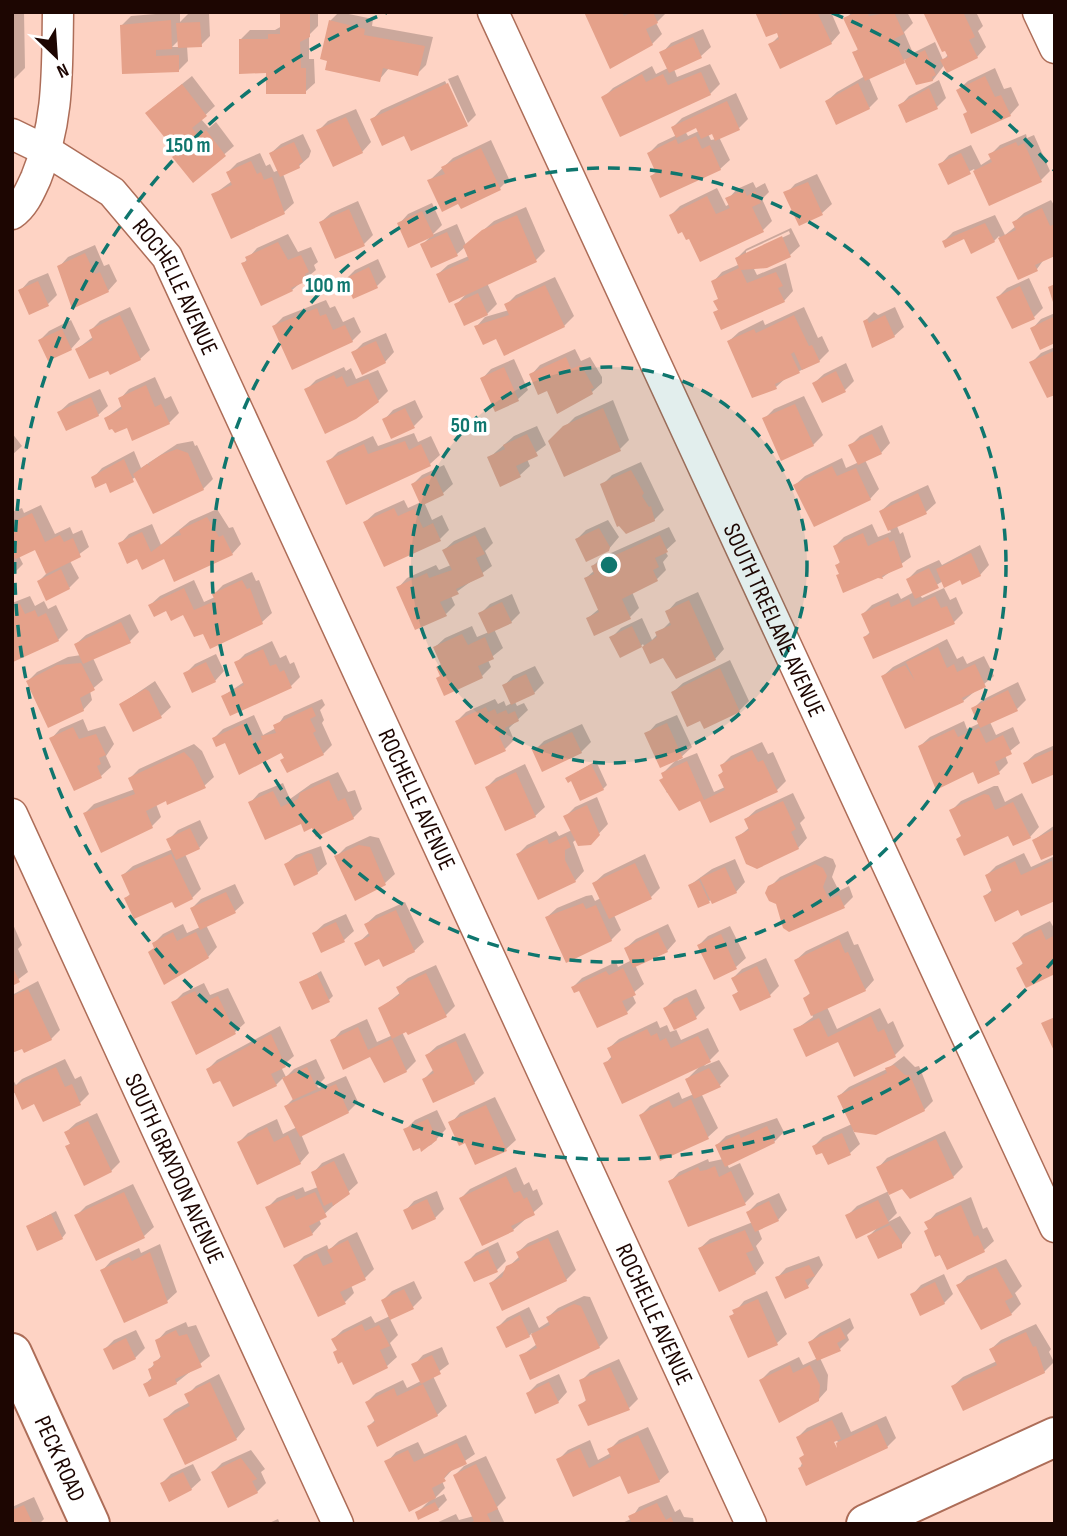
<svg xmlns="http://www.w3.org/2000/svg" width="1067" height="1536" viewBox="0 0 1067 1536" font-family="'Sofia Sans Condensed',sans-serif">
	<style>
		.shadow { fill: #0003; fill-rule: evenodd }
		.building { fill: #e5a18a }
		.lines { fill: none; stroke-linecap: round; stroke-linejoin: round }
		.street-casing { stroke: #ad6d58; stroke-width: 33 }
		.secondary-casing { stroke: #ad6d58; stroke-width: 42 }
		.street { stroke: #fff; stroke-width: 30 }
		.secondary { stroke: #fff; stroke-width: 38 }
		.ring { fill: none; stroke: #0f766e; stroke-width: 3.5; stroke-dasharray: 12 9 }
		.labels { text-anchor: middle; stroke-width: 7; stroke-linejoin: round; paint-order: stroke }
		.street-label { font-size: 24px; fill: #1d0602; stroke: #fff }
		.centre { fill: #0f766e; stroke: #fff; stroke-width: 3.5 }
		.ring-label { font-size: 21px; text-anchor: middle; font-weight: bold; fill: #0f766e; stroke: #fff; stroke-width: 7; stroke-linejoin: round; paint-order: stroke }
	</style>
	<rect width="100%" height="100%" fill="#fed3c4"/>
	<path class="shadow" d="M 12,12 L 24,12 L 25,68 L 12,81 Z
		M 180,12 L 180,22 L 188,14 L 209,14 L 210,36 L 201,45 L 187,46 L 188,61 L 179,70 L 123,73 L 122,25 L 131,16 ZM 179,40 L 179,47 L 172,47 Z
		M 283,12 L 318,12 L 318,26 L 309,35 L 309,59 L 314,59 L 315,83 L 305,92 L 240,40 L 250,30 L 275,30 L 282,26 Z
		M 339,12 L 373,19 L 372,26 L 433,37 L 426,65 L 417,74 L 389,68 L 379,80 L 330,21 Z
		M 586,12 L 667,12 L 656,23 L 662,34 L 652,44 Z
		M 758,12 L 831,12 L 840,33 L 831,43 L 771,44 L 780,35 Z
		M 852,12 L 907,12 L 913,23 L 904,32 L 913,53 L 935,42 L 943,60 L 949,54 L 925,12 L 976,12 L 983,26 L 978,31 L 986,47 L 977,57 L 945,64 L 933,80 L 917,83 L 906,59 L 869,78 L 878,99 L 869,108 L 827,101 L 837,92 L 865,76 L 854,53 L 859,48 L 846,19 Z
		M 703,29 L 711,47 L 701,56 L 674,69 L 677,77 L 710,64 L 720,84 L 710,94 L 604,97 L 613,88 L 652,66 L 656,74 L 668,68 L 662,53 L 671,43 Z
		M 995,68 L 1004,89 L 1011,87 L 1019,105 L 1010,115 L 968,111 L 958,90 L 968,81 Z
		M 458,75 L 476,115 L 468,123 L 448,79 Z
		M 192,76 L 215,106 L 201,119 L 209,128 L 216,122 L 234,146 L 193,181 L 157,104 Z
		M 939,80 L 946,98 L 937,107 L 900,106 L 909,96 Z
		M 445,81 L 467,124 L 405,134 L 372,120 L 381,110 Z
		M 736,93 L 748,119 L 739,128 L 719,137 L 730,160 L 720,169 L 652,176 L 657,171 L 649,153 L 658,144 L 677,135 L 673,127 L 682,118 ZM 697,126 L 699,131 L 688,136 L 685,131 ZM 713,132 L 716,139 L 711,140 L 708,134 Z
		M 356,109 L 371,142 L 362,152 L 318,131 L 328,121 Z
		M 303,134 L 311,151 L 309,157 L 299,166 L 283,174 L 294,203 L 284,212 L 232,236 L 213,195 L 232,181 L 228,172 L 237,163 L 260,153 L 266,166 L 270,164 L 274,172 L 279,170 L 271,153 L 281,144 Z
		M 1026,134 L 1027,138 L 1034,135 L 1050,171 L 1041,180 L 990,204 L 974,169 L 949,182 L 940,165 L 949,155 L 971,145 L 981,165 L 992,158 L 990,155 L 1000,145 Z
		M 491,140 L 509,179 L 500,188 L 459,202 L 429,181 L 453,158 Z
		M 817,174 L 832,204 L 822,213 L 786,194 L 795,184 Z
		M 753,182 L 756,188 L 765,183 L 769,192 L 762,199 L 772,221 L 763,230 L 690,237 L 671,215 L 680,206 L 717,188 L 726,206 L 730,204 L 728,199 L 737,189 Z
		M 1051,200 L 1055,207 L 1055,254 L 1045,258 L 1037,269 L 1019,278 L 999,236 L 994,241 L 965,237 L 944,241 L 953,232 L 995,215 L 1005,235 L 1016,226 L 1014,222 L 1024,213 Z
		M 358,201 L 373,235 L 364,244 L 321,222 L 331,213 Z
		M 432,203 L 442,225 L 432,235 L 457,224 L 466,245 L 494,221 L 526,207 L 545,251 L 536,260 L 487,283 L 497,304 L 487,314 L 465,324 L 456,305 L 468,292 L 438,274 L 448,265 L 469,256 L 465,247 L 457,254 L 422,245 L 432,235 L 399,224 L 408,214 Z
		M 791,228 L 800,246 L 790,255 L 753,267 L 757,275 L 786,263 L 793,291 L 784,301 L 715,313 L 719,309 L 720,298 L 713,282 L 722,272 L 740,264 L 737,258 L 746,249 ZM 789,231 L 790,234 L 746,255 L 746,251 Z
		M 288,234 L 298,252 L 311,247 L 318,262 L 314,265 L 316,270 L 292,290 L 243,264 L 257,248 Z
		M 95,245 L 104,266 L 109,264 L 117,281 L 108,291 L 59,267 L 68,257 Z
		M 378,259 L 386,277 L 377,286 L 346,279 L 355,270 Z
		M 48,273 L 57,295 L 48,304 L 20,291 L 29,281 Z
		M 555,277 L 574,316 L 564,326 L 497,337 L 476,327 L 485,317 L 509,310 L 506,305 L 516,295 Z
		M 1029,278 L 1043,308 L 1034,317 L 998,297 L 1007,288 Z
		M 326,300 L 330,308 L 335,306 L 343,322 L 354,317 L 361,332 L 352,341 L 274,326 L 283,317 Z
		M 130,307 L 150,350 L 140,359 L 77,349 L 94,336 L 91,330 L 100,321 Z
		M 804,307 L 818,338 L 822,336 L 829,351 L 819,361 L 786,378 L 776,387 L 729,341 L 739,332 L 763,320 L 765,325 Z
		M 895,307 L 904,327 L 894,336 L 873,346 L 864,322 L 874,312 L 878,315 Z
		M 1055,313 L 1055,341 L 1032,329 L 1041,319 Z
		M 71,320 L 80,339 L 71,349 L 40,340 L 49,331 Z
		M 386,333 L 394,352 L 385,362 L 353,353 L 363,343 Z
		M 1055,347 L 1055,393 L 1031,363 L 1041,353 Z
		M 575,349 L 581,361 L 590,357 L 602,377 L 602,383 L 592,392 L 579,399 L 548,389 L 531,375 L 540,365 Z
		M 514,359 L 528,390 L 518,399 L 496,409 L 482,379 L 491,369 Z
		M 846,363 L 854,381 L 845,390 L 814,383 L 824,374 Z
		M 344,367 L 346,371 L 351,368 L 356,379 L 378,370 L 388,391 L 378,401 L 306,390 L 316,380 Z
		M 155,377 L 165,399 L 171,396 L 179,413 L 169,423 L 133,439 L 128,426 L 113,426 L 106,418 L 123,405 L 120,399 L 129,389 Z
		M 100,389 L 108,406 L 98,415 L 59,412 L 69,403 Z
		M 804,396 L 823,435 L 813,445 L 782,459 L 764,419 L 774,409 Z
		M 415,400 L 423,417 L 414,426 L 384,420 L 393,410 Z
		M 613,400 L 629,440 L 620,449 L 550,442 L 575,417 Z
		M 882,425 L 890,443 L 881,453 L 865,460 L 879,489 L 870,499 L 795,485 L 805,476 L 842,458 L 846,468 L 859,462 L 851,445 L 860,436 Z
		M 537,426 L 546,445 L 527,459 L 530,466 L 520,475 L 489,458 L 514,436 Z
		M 12,433 L 22,446 L 12,455 Z
		M 414,433 L 418,442 L 431,436 L 440,455 L 430,464 L 347,502 L 328,462 L 338,452 L 373,436 L 378,446 Z
		M 193,441 L 195,446 L 197,445 L 213,479 L 203,489 L 136,477 L 111,490 L 106,481 L 93,478 L 102,468 L 134,451 L 141,468 L 177,444 Z
		M 641,462 L 664,510 L 654,520 L 603,484 L 612,475 Z
		M 444,465 L 453,484 L 443,493 L 424,502 L 432,520 L 442,515 L 449,530 L 440,539 L 365,522 L 375,513 L 404,500 L 408,508 L 421,502 L 413,484 L 422,475 Z
		M 928,485 L 936,503 L 926,512 L 897,526 L 900,534 L 903,532 L 911,557 L 883,577 L 841,573 L 837,565 L 841,561 L 835,546 L 844,537 L 872,524 L 878,537 L 891,532 L 881,511 L 891,502 Z
		M 41,505 L 55,534 L 70,527 L 73,534 L 82,530 L 89,547 L 70,561 L 79,578 L 69,588 L 47,598 L 39,581 L 47,573 L 36,548 L 19,556 L 23,564 L 12,575 L 12,512 L 22,508 L 24,513 Z
		M 217,509 L 229,528 L 233,527 L 241,544 L 232,554 L 138,557 L 120,544 L 129,534 L 152,524 L 161,545 L 190,521 Z
		M 608,520 L 619,537 L 608,550 L 577,539 L 586,530 Z
		M 485,527 L 493,543 L 485,551 L 492,566 L 451,596 L 455,605 L 446,614 L 398,588 L 407,578 L 436,565 L 439,570 L 451,565 L 444,550 L 454,541 Z
		M 669,527 L 676,541 L 665,551 L 668,556 L 663,562 L 666,570 L 657,579 L 632,592 L 639,608 L 630,617 L 588,618 L 600,608 L 586,578 L 595,570 L 593,566 L 602,557 Z
		M 980,545 L 989,565 L 980,575 L 943,581 L 920,595 L 922,598 L 944,588 L 950,600 L 956,597 L 963,613 L 954,622 L 865,637 L 871,631 L 863,614 L 872,605 L 898,593 L 901,599 L 914,592 L 908,579 L 917,570 L 939,560 L 942,565 Z
		M 252,572 L 256,581 L 259,580 L 272,613 L 262,622 L 204,631 L 184,613 L 150,605 L 160,596 L 194,580 L 204,602 L 215,597 L 214,594 L 223,585 Z
		M 698,592 L 724,649 L 715,659 L 664,656 L 651,661 L 643,644 L 641,646 L 612,637 L 621,628 L 642,618 L 652,640 L 671,621 L 667,612 L 676,602 Z
		M 512,594 L 520,613 L 511,622 L 494,629 L 503,648 L 488,660 L 491,667 L 482,676 L 442,675 L 438,667 L 442,663 L 435,647 L 445,638 L 472,626 L 477,637 L 489,632 L 481,613 L 490,604 Z
		M 30,596 L 35,606 L 44,601 L 48,609 L 56,605 L 68,630 L 58,640 L 14,660 L 12,603 Z
		M 130,614 L 139,632 L 130,641 L 93,658 L 103,680 L 90,691 L 92,700 L 83,710 L 28,681 L 37,672 L 68,657 L 81,655 L 76,644 L 86,635 Z
		M 947,639 L 957,659 L 963,656 L 967,664 L 984,656 L 994,676 L 963,701 L 883,676 L 893,667 Z
		M 272,641 L 280,658 L 286,655 L 290,664 L 294,662 L 300,677 L 291,686 L 223,696 L 244,682 L 236,663 L 245,654 Z
		M 216,654 L 224,671 L 215,681 L 185,674 L 195,664 Z
		M 730,660 L 749,701 L 739,711 L 701,718 L 673,692 L 683,683 Z
		M 535,666 L 544,683 L 534,693 L 515,702 L 517,706 L 524,703 L 528,710 L 509,728 L 514,740 L 505,749 L 457,721 L 466,712 L 495,699 L 498,704 L 504,701 L 506,706 L 512,703 L 504,686 L 513,676 Z
		M 155,681 L 171,707 L 161,716 L 133,730 L 121,704 Z
		M 1018,682 L 1026,700 L 1017,709 L 990,722 L 996,735 L 1013,727 L 1020,743 L 1005,755 L 1008,763 L 999,772 L 974,769 L 920,746 L 930,737 L 964,721 L 967,729 L 980,723 L 973,709 L 982,700 Z
		M 322,699 L 325,705 L 320,710 L 324,720 L 322,723 L 332,745 L 323,754 L 285,757 L 282,750 L 214,738 L 223,729 L 254,715 L 263,735 L 276,728 L 284,716 Z
		M 677,715 L 692,747 L 677,761 L 697,753 L 714,792 L 725,787 L 720,775 L 724,770 L 722,765 L 731,756 L 762,742 L 768,754 L 773,752 L 786,781 L 777,790 L 711,821 L 701,799 L 671,791 L 667,793 L 662,781 L 665,777 L 663,773 L 677,759 L 647,734 L 656,724 Z
		M 83,719 L 88,731 L 105,726 L 114,744 L 106,756 L 111,767 L 101,776 L 75,789 L 51,739 L 60,729 Z
		M 582,724 L 591,742 L 581,752 L 534,751 L 544,741 Z
		M 194,744 L 202,751 L 214,777 L 204,786 L 156,804 L 161,817 L 152,826 L 85,813 L 94,804 L 135,789 L 130,778 L 139,769 Z
		M 1055,745 L 1055,772 L 1025,763 L 1035,754 Z
		M 596,761 L 607,785 L 603,789 L 567,778 Z
		M 525,764 L 545,807 L 535,816 L 487,787 L 496,778 Z
		M 338,772 L 348,792 L 355,790 L 362,809 L 353,818 L 313,826 L 250,803 L 259,793 L 283,783 L 290,799 L 311,784 Z
		M 994,786 L 998,786 L 1005,802 L 1022,793 L 1039,827 L 1030,837 L 1009,834 L 962,835 L 951,811 L 961,801 Z
		M 793,793 L 805,818 L 800,823 L 807,838 L 798,848 L 737,838 L 750,827 L 746,819 L 756,810 Z
		M 597,797 L 608,824 L 590,843 L 577,839 L 573,842 L 584,871 L 575,881 L 518,854 L 527,845 L 556,831 L 559,836 L 572,830 L 566,816 L 575,807 Z
		M 200,820 L 208,838 L 199,848 L 185,854 L 201,889 L 192,898 L 126,898 L 131,893 L 123,875 L 133,866 L 173,849 L 169,839 L 178,830 Z
		M 1055,825 L 1055,852 L 1034,840 Z
		M 370,836 L 379,838 L 395,874 L 385,883 L 356,899 L 336,857 L 346,847 Z
		M 321,846 L 327,864 L 317,873 L 286,864 L 296,855 Z
		M 1024,853 L 1031,867 L 1055,856 L 1055,901 L 1019,908 L 985,896 L 993,889 L 987,875 L 996,866 Z
		M 645,854 L 660,888 L 651,897 L 614,915 L 621,930 L 611,940 L 566,961 L 547,917 L 557,908 L 586,896 L 592,895 L 595,901 L 601,898 L 594,883 L 604,874 Z
		M 825,856 L 833,859 L 836,866 L 832,877 L 839,891 L 849,886 L 853,897 L 844,906 L 778,903 L 770,887 L 780,877 Z
		M 735,859 L 745,882 L 736,892 L 709,901 L 690,885 L 712,869 Z
		M 235,884 L 244,903 L 234,912 L 206,925 L 217,947 L 208,957 L 156,947 L 154,943 L 163,934 L 183,924 L 187,933 L 200,927 L 192,908 L 201,899 Z
		M 405,902 L 424,942 L 414,951 L 380,957 L 357,944 L 370,932 L 366,924 L 376,915 Z
		M 346,914 L 354,931 L 344,940 L 314,933 L 324,924 Z
		M 1050,921 L 1055,930 L 1055,972 L 1018,968 L 1024,962 L 1014,943 L 1024,934 Z
		M 12,922 L 22,945 L 18,949 L 28,972 L 12,984 Z
		M 668,924 L 676,941 L 667,951 L 635,965 L 644,984 L 632,994 L 636,1003 L 627,1012 L 573,987 L 582,978 L 616,962 L 618,967 L 632,960 L 626,948 L 636,939 Z
		M 730,926 L 746,958 L 736,967 L 699,945 L 708,936 Z
		M 848,931 L 854,945 L 858,944 L 874,980 L 865,990 L 827,1007 L 837,1029 L 880,1008 L 888,1024 L 893,1021 L 904,1046 L 895,1055 L 795,1030 L 813,1017 L 805,998 L 811,992 L 796,960 L 806,951 Z
		M 766,958 L 779,986 L 770,995 L 734,995 L 739,991 L 733,978 L 742,969 Z
		M 436,965 L 455,1006 L 446,1015 L 402,1032 L 416,1061 L 406,1071 L 332,1041 L 341,1031 L 367,1019 L 377,1042 L 393,1035 L 380,1009 L 401,992 L 398,987 L 408,978 Z
		M 321,971 L 333,996 L 329,1000 L 301,983 Z
		M 38,981 L 60,1030 L 51,1039 L 12,1051 L 12,995 Z
		M 204,983 L 210,995 L 228,988 L 245,1023 L 235,1032 L 196,1052 L 173,1003 L 183,993 Z
		M 696,989 L 705,1008 L 696,1017 L 675,1027 L 681,1040 L 708,1028 L 719,1051 L 704,1066 L 719,1060 L 729,1076 L 720,1085 L 701,1093 L 718,1128 L 708,1137 L 661,1159 L 641,1115 L 650,1106 L 679,1092 L 682,1099 L 694,1094 L 687,1079 L 701,1065 L 606,1063 L 612,1056 L 609,1048 L 619,1039 L 657,1021 L 660,1028 L 667,1025 L 670,1032 L 676,1030 L 665,1008 L 674,999 Z
		M 280,1026 L 294,1056 L 281,1067 L 286,1077 L 294,1069 L 316,1059 L 325,1078 L 317,1086 L 319,1088 L 346,1076 L 358,1102 L 348,1112 L 301,1134 L 309,1153 L 300,1163 L 239,1142 L 248,1133 L 277,1119 L 283,1134 L 297,1127 L 286,1106 L 294,1098 L 284,1077 L 276,1085 L 221,1078 L 208,1069 L 217,1060 Z
		M 465,1033 L 484,1073 L 474,1083 L 424,1079 L 434,1069 L 427,1055 L 437,1046 Z
		M 904,1056 L 915,1067 L 919,1066 L 933,1101 L 924,1110 L 853,1130 L 860,1144 L 850,1153 L 829,1163 L 823,1151 L 814,1146 L 823,1137 L 852,1124 L 839,1096 L 849,1087 L 887,1069 Z
		M 65,1059 L 75,1079 L 81,1076 L 89,1094 L 80,1103 L 35,1101 L 12,1092 L 12,1078 L 16,1085 L 22,1079 Z
		M 495,1097 L 516,1140 L 506,1149 L 466,1141 L 451,1123 L 460,1113 Z
		M 437,1110 L 446,1129 L 431,1145 L 414,1149 L 405,1130 L 415,1120 Z
		M 97,1113 L 120,1162 L 111,1171 L 67,1146 L 71,1143 L 66,1132 L 76,1123 Z
		M 777,1118 L 784,1132 L 774,1142 L 727,1164 L 729,1168 L 740,1163 L 754,1194 L 745,1203 L 670,1182 L 679,1172 L 708,1159 L 709,1162 L 723,1159 L 717,1145 L 726,1136 Z
		M 945,1131 L 963,1167 L 953,1177 L 902,1187 L 888,1193 L 897,1213 L 888,1222 L 900,1216 L 911,1233 L 901,1246 L 869,1236 L 878,1227 L 847,1216 L 857,1206 L 889,1191 L 878,1168 L 887,1158 Z
		M 344,1153 L 358,1183 L 319,1219 L 321,1224 L 312,1234 L 267,1208 L 277,1198 L 303,1187 L 305,1192 L 318,1187 L 313,1173 L 322,1163 Z
		M 516,1167 L 524,1185 L 529,1182 L 533,1191 L 537,1189 L 543,1204 L 513,1230 L 461,1198 L 470,1189 Z
		M 133,1184 L 154,1227 L 144,1236 L 97,1259 L 76,1216 L 86,1206 Z
		M 437,1191 L 444,1209 L 435,1218 L 405,1211 L 414,1201 Z
		M 779,1193 L 787,1210 L 778,1220 L 758,1229 L 762,1239 L 756,1246 L 764,1263 L 755,1273 L 700,1248 L 710,1239 L 753,1222 L 748,1212 L 757,1203 Z
		M 971,1197 L 983,1229 L 987,1227 L 994,1241 L 984,1250 L 947,1267 L 926,1231 L 929,1228 L 927,1223 L 936,1213 Z
		M 56,1211 L 66,1233 L 62,1238 L 28,1226 Z
		M 558,1230 L 576,1270 L 566,1280 L 491,1283 L 520,1256 L 518,1252 L 528,1243 Z
		M 357,1232 L 374,1269 L 365,1278 L 351,1285 L 354,1293 L 345,1302 L 295,1265 L 304,1256 L 327,1245 L 329,1250 L 339,1241 Z
		M 498,1242 L 506,1261 L 497,1270 L 475,1280 L 467,1262 L 476,1253 Z
		M 160,1244 L 177,1292 L 167,1301 L 102,1271 L 111,1261 L 139,1248 L 141,1253 Z
		M 819,1256 L 823,1265 L 808,1286 L 777,1278 L 786,1268 Z
		M 1006,1259 L 1022,1286 L 1015,1293 L 1021,1304 L 1011,1314 L 958,1286 L 967,1276 Z
		M 944,1274 L 953,1294 L 944,1303 L 912,1295 L 921,1285 Z
		M 414,1281 L 422,1298 L 412,1308 L 390,1319 L 398,1335 L 390,1343 L 397,1357 L 387,1366 L 354,1382 L 333,1339 L 343,1330 L 371,1316 L 375,1323 L 390,1316 L 383,1300 L 392,1291 Z
		M 767,1291 L 787,1334 L 777,1343 L 749,1356 L 731,1317 L 744,1301 Z
		M 584,1296 L 590,1297 L 608,1338 L 599,1347 L 521,1356 L 537,1344 L 532,1333 L 529,1336 L 498,1327 L 507,1318 L 529,1307 L 539,1328 L 550,1321 L 548,1317 L 558,1308 Z
		M 850,1318 L 854,1328 L 847,1335 L 849,1340 L 840,1349 L 820,1358 L 828,1375 L 827,1390 L 818,1400 L 761,1380 L 770,1371 L 799,1357 L 803,1365 L 818,1358 L 810,1342 L 820,1333 Z
		M 186,1322 L 188,1327 L 196,1325 L 210,1356 L 176,1383 L 145,1384 L 153,1377 L 150,1369 L 162,1355 L 157,1341 L 166,1331 Z
		M 1036,1324 L 1051,1349 L 1049,1352 L 1054,1362 L 1044,1372 L 953,1386 L 963,1377 L 997,1361 L 991,1349 L 1001,1340 Z
		M 136,1330 L 145,1348 L 135,1358 L 105,1349 L 114,1340 Z
		M 442,1347 L 449,1364 L 433,1376 L 447,1406 L 437,1415 L 369,1426 L 375,1420 L 367,1402 L 376,1393 L 403,1380 L 407,1388 L 421,1381 L 414,1365 L 423,1355 Z
		M 619,1359 L 638,1399 L 629,1408 L 580,1406 L 587,1399 L 581,1381 L 590,1372 Z
		M 219,1374 L 245,1429 L 236,1439 L 165,1419 L 175,1410 L 190,1402 L 187,1395 L 196,1386 Z
		M 559,1374 L 567,1392 L 558,1402 L 528,1393 L 537,1384 Z
		M 842,1412 L 851,1432 L 886,1416 L 896,1438 L 887,1447 L 800,1468 L 806,1454 L 798,1437 L 807,1428 ZM 833,1433 L 841,1448 L 835,1451 Z
		M 648,1427 L 669,1472 L 659,1481 L 620,1473 L 574,1494 L 558,1460 L 568,1450 L 590,1440 L 598,1460 L 611,1453 L 609,1450 L 619,1440 Z
		M 466,1435 L 475,1454 L 453,1469 L 442,1481 L 445,1488 L 434,1499 L 444,1494 L 447,1500 L 438,1509 L 417,1513 L 429,1501 L 387,1462 L 396,1452 L 418,1442 L 424,1454 Z
		M 251,1450 L 265,1469 L 261,1472 L 266,1483 L 257,1492 L 213,1472 L 222,1463 Z
		M 486,1456 L 506,1498 L 497,1507 L 505,1524 L 434,1524 L 456,1514 L 459,1520 L 474,1516 L 455,1475 L 464,1466 Z
		M 193,1464 L 201,1480 L 191,1489 L 162,1483 L 171,1474 Z
		M 667,1495 L 675,1512 L 680,1509 L 684,1517 L 693,1518 L 694,1524 L 620,1524 L 631,1519 L 639,1507 Z
		M 34,1497 L 44,1519 L 39,1524 L 12,1524 L 12,1507 Z
		M 278,1519 L 280,1524 L 267,1524 Z"/>
	<path class="building" d="M 584,12 L 622,12 L 624,16 L 633,12 L 653,12 L 658,23 L 646,29 L 653,45 L 610,69 Z
		M 755,12 L 779,12 L 780,15 L 787,12 L 817,12 L 832,44 L 780,69 L 768,44 L 779,39 L 777,33 L 766,37 Z
		M 857,12 L 867,12 L 869,16 L 894,12 L 904,34 L 894,39 L 905,63 L 865,81 L 852,52 L 858,50 L 843,18 Z
		M 923,12 L 963,12 L 975,37 L 969,40 L 978,58 L 947,73 L 940,60 L 948,57 L 945,51 L 942,52 Z
		M 280,13 L 310,13 L 310,37 L 300,42 L 301,68 L 306,68 L 306,94 L 266,94 L 266,73 L 239,74 L 239,39 L 268,39 L 268,34 L 280,34 Z
		M 171,20 L 172,49 L 156,50 L 156,56 L 179,55 L 179,72 L 122,74 L 120,25 Z
		M 329,20 L 365,29 L 364,35 L 425,46 L 418,76 L 383,68 L 380,82 L 325,70 L 327,61 L 320,59 Z
		M 200,22 L 202,47 L 178,48 L 176,23 Z
		M 693,37 L 702,58 L 669,73 L 659,52 Z
		M 925,50 L 936,75 L 932,77 L 933,81 L 916,85 L 904,60 Z
		M 701,72 L 711,95 L 620,137 L 601,97 L 642,74 L 646,82 L 663,74 L 668,85 Z
		M 985,76 L 995,97 L 1001,95 L 1011,116 L 971,134 L 963,114 L 967,112 L 956,90 Z
		M 448,83 L 468,126 L 411,151 L 404,136 L 382,146 L 370,119 Z
		M 858,83 L 870,109 L 836,125 L 825,101 Z
		M 182,84 L 207,116 L 192,128 L 199,136 L 206,130 L 226,156 L 193,183 L 172,157 L 177,153 L 145,113 Z
		M 929,88 L 938,109 L 906,123 L 898,105 Z
		M 727,101 L 740,130 L 715,141 L 712,134 L 701,139 L 696,128 L 676,138 L 671,127 Z
		M 346,117 L 363,153 L 333,167 L 316,130 Z
		M 696,136 L 702,149 L 710,145 L 721,170 L 660,198 L 650,176 L 656,173 L 647,153 L 676,139 L 678,144 Z
		M 294,142 L 303,162 L 299,164 L 300,168 L 280,177 L 269,153 Z
		M 1016,142 L 1018,146 L 1024,143 L 1042,182 L 989,206 L 973,171 L 992,162 L 988,154 Z
		M 481,148 L 501,190 L 461,209 L 458,204 L 442,212 L 427,180 L 445,174 L 441,167 Z
		M 961,153 L 971,174 L 948,185 L 938,164 Z
		M 251,161 L 257,174 L 261,172 L 264,180 L 272,177 L 285,214 L 231,239 L 211,194 L 232,185 L 226,172 Z
		M 808,182 L 823,215 L 799,226 L 783,192 Z
		M 744,190 L 747,196 L 755,191 L 761,203 L 752,207 L 764,232 L 700,262 L 689,239 L 686,240 L 682,232 L 678,234 L 669,215 L 707,196 L 716,214 L 730,208 L 725,198 Z
		M 1042,208 L 1050,226 L 1055,224 L 1055,256 L 1035,265 L 1038,271 L 1018,280 L 998,238 L 1016,230 L 1012,222 Z
		M 349,209 L 365,246 L 335,259 L 319,222 Z
		M 422,211 L 434,236 L 408,248 L 397,223 Z
		M 517,215 L 537,262 L 449,303 L 436,274 L 469,260 L 463,246 L 482,230 Z
		M 985,223 L 995,242 L 971,254 L 964,239 L 945,248 L 942,241 Z
		M 447,232 L 458,256 L 431,268 L 420,244 Z
		M 782,236 L 791,257 L 767,268 L 741,270 L 747,283 L 776,272 L 783,286 L 778,288 L 785,302 L 721,330 L 713,312 L 718,310 L 713,301 L 718,299 L 711,281 L 739,268 L 735,258 Z
		M 278,242 L 288,260 L 301,255 L 309,272 L 305,274 L 307,281 L 291,288 L 293,291 L 261,306 L 241,263 L 247,261 L 245,257 Z
		M 85,253 L 95,274 L 100,272 L 109,292 L 72,309 L 57,266 Z
		M 369,267 L 378,288 L 353,299 L 344,279 Z
		M 38,281 L 49,306 L 29,315 L 18,290 Z
		M 1055,284 L 1055,308 L 1048,287 Z
		M 545,285 L 565,327 L 504,356 L 496,339 L 483,345 L 474,326 L 509,315 L 504,304 Z
		M 1020,286 L 1035,319 L 1012,329 L 996,297 Z
		M 478,293 L 488,315 L 464,326 L 454,304 Z
		M 317,308 L 320,316 L 326,314 L 333,330 L 345,325 L 353,342 L 292,370 L 272,326 Z
		M 120,315 L 141,360 L 110,375 L 108,371 L 89,379 L 75,349 L 93,340 L 89,330 Z
		M 794,315 L 809,346 L 812,345 L 820,362 L 802,370 L 794,352 L 791,354 L 800,373 L 775,384 L 777,389 L 752,398 L 727,341 L 754,329 L 756,333 Z
		M 885,315 L 895,337 L 872,348 L 863,321 L 867,319 L 869,323 Z
		M 1055,316 L 1055,343 L 1040,350 L 1030,328 Z
		M 62,329 L 72,350 L 48,361 L 38,340 Z
		M 376,341 L 386,363 L 362,375 L 351,352 Z
		M 1054,351 L 1055,395 L 1047,398 L 1029,362 Z
		M 566,357 L 571,369 L 581,365 L 594,388 L 591,389 L 593,394 L 557,414 L 547,391 L 538,395 L 529,374 Z
		M 504,367 L 519,401 L 495,412 L 480,378 Z
		M 836,371 L 846,392 L 822,403 L 812,383 Z
		M 334,375 L 336,379 L 342,376 L 347,387 L 368,379 L 379,402 L 356,419 L 325,434 L 304,389 Z
		M 146,385 L 155,407 L 161,404 L 170,424 L 132,441 L 127,428 L 115,433 L 112,429 L 109,430 L 104,418 L 122,409 L 118,398 Z
		M 91,397 L 99,416 L 66,431 L 57,412 Z
		M 795,404 L 814,446 L 781,461 L 762,418 Z
		M 405,408 L 415,428 L 391,439 L 382,419 Z
		M 603,408 L 621,451 L 564,477 L 548,441 L 563,426 Z
		M 527,434 L 538,456 L 516,466 L 521,477 L 500,487 L 487,457 L 505,449 L 503,445 Z
		M 872,434 L 882,454 L 858,465 L 848,445 Z
		M 405,441 L 409,450 L 421,444 L 431,466 L 346,505 L 326,461 L 364,444 L 368,454 Z
		M 177,449 L 188,453 L 204,490 L 153,514 L 133,474 L 147,464 L 150,466 L 149,463 L 161,455 Z
		M 124,459 L 134,482 L 110,493 L 106,483 L 95,488 L 91,477 Z
		M 832,466 L 837,476 L 856,468 L 871,500 L 814,527 L 793,485 Z
		M 631,470 L 644,493 L 642,496 L 649,507 L 651,506 L 655,521 L 626,534 L 619,526 L 617,527 L 600,484 Z
		M 434,473 L 444,495 L 421,506 L 411,484 Z
		M 918,493 L 927,514 L 888,531 L 879,511 Z
		M 394,508 L 398,516 L 414,509 L 423,528 L 433,523 L 441,541 L 384,567 L 363,522 Z
		M 32,513 L 45,542 L 60,535 L 64,542 L 73,538 L 81,557 L 46,574 L 35,550 L 16,559 L 12,557 L 12,516 L 15,521 Z
		M 207,517 L 219,537 L 223,535 L 233,555 L 174,582 L 164,559 L 142,570 L 137,559 L 127,564 L 118,543 L 142,532 L 151,552 L 170,538 L 181,535 L 179,530 Z
		M 599,528 L 610,547 L 609,551 L 586,562 L 575,539 Z
		M 863,533 L 868,546 L 888,537 L 890,542 L 894,540 L 903,567 L 882,576 L 883,579 L 878,578 L 843,593 L 836,575 L 839,574 L 835,565 L 840,563 L 833,546 Z
		M 475,535 L 485,554 L 476,558 L 484,576 L 456,589 L 459,594 L 440,602 L 447,616 L 415,630 L 396,587 L 427,573 L 429,578 L 452,570 L 442,550 Z
		M 660,535 L 668,552 L 655,558 L 659,567 L 653,570 L 658,581 L 622,599 L 631,619 L 594,636 L 586,618 L 599,612 L 584,578 L 594,574 L 591,566 Z
		M 971,553 L 981,576 L 962,585 L 960,580 L 944,588 L 936,569 Z
		M 929,568 L 939,588 L 915,599 L 906,579 Z
		M 61,569 L 70,589 L 46,601 L 37,581 Z
		M 242,580 L 247,589 L 250,588 L 263,624 L 210,649 L 203,634 L 194,637 L 183,615 L 171,621 L 166,611 L 154,617 L 148,605 L 184,588 L 194,610 L 215,601 L 212,594 Z
		M 935,596 L 941,608 L 947,606 L 955,624 L 873,659 L 863,637 L 870,634 L 861,614 L 889,601 L 891,607 L 909,599 L 912,607 Z
		M 689,600 L 716,660 L 676,679 L 663,658 L 650,664 L 642,647 L 657,637 L 655,632 L 671,625 L 665,611 Z
		M 502,602 L 512,623 L 488,634 L 478,613 Z
		M 20,604 L 25,614 L 35,610 L 38,617 L 46,613 L 59,641 L 13,662 L 12,607 Z
		M 121,622 L 131,643 L 83,664 L 74,644 Z
		M 632,626 L 642,647 L 620,658 L 609,637 Z
		M 462,634 L 468,645 L 485,637 L 494,659 L 478,666 L 483,678 L 444,696 L 436,678 L 440,676 L 436,667 L 441,665 L 433,647 Z
		M 938,647 L 947,668 L 954,664 L 957,672 L 975,664 L 986,687 L 962,698 L 964,702 L 905,729 L 881,676 L 905,665 L 915,681 L 906,662 Z
		M 263,649 L 270,666 L 276,664 L 280,672 L 284,670 L 292,688 L 230,716 L 221,696 L 244,685 L 234,662 Z
		M 206,662 L 216,682 L 192,693 L 183,673 Z
		M 81,663 L 95,690 L 80,698 L 84,711 L 48,728 L 26,681 L 57,665 Z
		M 720,668 L 740,712 L 704,729 L 700,721 L 687,727 L 671,692 Z
		M 526,674 L 535,694 L 511,705 L 502,685 Z
		M 145,689 L 149,691 L 162,718 L 133,732 L 119,704 Z
		M 1008,690 L 1018,711 L 980,728 L 971,708 Z
		M 312,707 L 316,716 L 310,719 L 316,731 L 313,733 L 324,755 L 287,773 L 280,760 L 284,758 L 281,753 L 239,775 L 225,743 L 216,747 L 212,738 L 245,723 L 254,743 L 262,739 L 261,736 L 276,733 L 273,725 Z
		M 486,707 L 488,712 L 495,709 L 497,714 L 506,710 L 508,714 L 515,711 L 519,721 L 505,728 L 507,733 L 499,736 L 506,751 L 475,765 L 455,721 Z
		M 667,723 L 683,758 L 660,768 L 644,733 Z
		M 73,727 L 79,739 L 96,734 L 106,755 L 99,758 L 101,764 L 97,766 L 102,778 L 74,791 L 49,738 Z
		M 979,728 L 986,743 L 1003,735 L 1012,754 L 995,762 L 1000,774 L 978,784 L 973,772 L 936,790 L 918,746 L 954,729 L 958,737 Z
		M 572,732 L 582,753 L 542,772 L 532,750 Z
		M 1055,749 L 1055,774 L 1032,784 L 1023,763 Z
		M 752,750 L 758,762 L 763,760 L 778,792 L 710,823 L 700,801 L 679,811 L 659,780 L 663,778 L 661,773 L 687,761 L 704,800 L 725,790 L 718,775 L 723,772 L 720,765 Z
		M 184,752 L 193,761 L 206,788 L 167,805 L 166,801 L 146,811 L 153,828 L 101,853 L 83,813 L 135,794 L 128,778 Z
		M 591,764 L 604,790 L 580,801 L 571,781 L 568,783 L 565,778 Z
		M 516,772 L 536,817 L 505,831 L 485,787 Z
		M 329,780 L 338,801 L 345,798 L 354,819 L 316,837 L 312,828 L 304,832 L 301,824 L 265,840 L 248,802 L 273,791 L 281,807 L 298,799 L 300,793 Z
		M 984,794 L 989,795 L 995,810 L 1013,802 L 1031,838 L 1013,846 L 1008,836 L 964,856 L 956,839 L 961,836 L 949,810 Z
		M 783,801 L 796,829 L 791,832 L 799,849 L 757,869 L 746,864 L 735,837 L 749,830 L 744,819 Z
		M 587,805 L 600,835 L 591,845 L 578,846 L 563,816 Z
		M 190,828 L 200,849 L 176,860 L 166,839 Z
		M 1055,829 L 1055,854 L 1041,860 L 1032,840 Z
		M 566,836 L 571,847 L 565,850 L 565,860 L 576,882 L 538,900 L 516,854 L 547,839 L 549,844 Z
		M 359,845 L 370,847 L 386,885 L 355,901 L 334,856 Z
		M 308,853 L 312,854 L 318,874 L 294,886 L 284,864 Z
		M 171,854 L 193,899 L 175,908 L 172,902 L 134,919 L 124,898 L 130,895 L 121,875 Z
		M 1015,861 L 1021,875 L 1052,861 L 1055,901 L 1021,916 L 1018,910 L 995,922 L 983,896 L 992,892 L 985,875 Z
		M 635,863 L 652,899 L 609,919 L 592,883 Z
		M 815,864 L 823,868 L 827,876 L 823,887 L 829,899 L 839,895 L 845,908 L 789,932 L 783,928 L 776,904 L 769,901 L 765,893 L 768,886 Z
		M 725,867 L 737,893 L 712,904 L 700,878 Z
		M 699,880 L 710,903 L 698,908 L 688,885 Z
		M 226,892 L 236,913 L 200,930 L 190,908 Z
		M 583,903 L 586,909 L 596,905 L 612,941 L 566,963 L 545,917 Z
		M 396,910 L 415,952 L 383,967 L 379,959 L 365,966 L 354,943 L 370,936 L 364,924 Z
		M 336,922 L 345,942 L 321,953 L 312,933 Z
		M 1041,929 L 1046,940 L 1055,935 L 1055,974 L 1026,988 L 1016,968 L 1023,964 L 1012,943 Z
		M 173,932 L 177,941 L 196,932 L 209,958 L 164,985 L 148,952 L 154,948 L 152,943 Z
		M 658,932 L 668,952 L 633,968 L 624,948 Z
		M 721,934 L 737,969 L 714,980 L 697,945 Z
		M 839,939 L 845,953 L 848,952 L 866,991 L 811,1016 L 803,998 L 810,994 L 794,960 Z
		M 12,966 L 20,982 L 12,986 Z
		M 757,966 L 771,997 L 740,1011 L 732,995 L 738,992 L 731,978 Z
		M 623,968 L 636,995 L 622,1001 L 628,1014 L 597,1028 L 579,991 L 574,993 L 571,987 L 606,971 L 609,975 Z
		M 426,973 L 447,1017 L 408,1035 L 406,1032 L 392,1039 L 378,1008 L 400,995 L 396,987 Z
		M 317,974 L 330,1002 L 312,1010 L 299,982 Z
		M 28,989 L 52,1040 L 24,1053 L 22,1049 L 12,1053 L 12,996 Z
		M 195,991 L 201,1003 L 218,996 L 236,1034 L 196,1055 L 171,1002 Z
		M 687,997 L 697,1019 L 674,1030 L 663,1008 Z
		M 871,1016 L 878,1032 L 884,1029 L 896,1057 L 854,1077 L 838,1042 L 806,1057 L 793,1029 L 819,1018 L 828,1037 Z
		M 1055,1017 L 1055,1053 L 1041,1023 Z
		M 358,1027 L 368,1050 L 392,1039 L 407,1072 L 384,1083 L 370,1057 L 343,1070 L 330,1040 Z
		M 647,1029 L 651,1036 L 657,1033 L 660,1041 L 666,1038 L 671,1048 L 698,1036 L 711,1062 L 622,1104 L 603,1063 L 612,1059 L 607,1048 Z
		M 271,1034 L 286,1067 L 271,1074 L 277,1086 L 233,1107 L 220,1081 L 213,1084 L 206,1069 Z
		M 456,1041 L 475,1084 L 433,1103 L 422,1079 L 434,1073 L 425,1055 Z
		M 894,1065 L 905,1075 L 910,1075 L 925,1111 L 876,1135 L 854,1132 L 837,1096 L 887,1073 L 885,1068 Z
		M 56,1067 L 65,1087 L 72,1084 L 81,1105 L 43,1122 L 34,1104 L 22,1110 L 12,1087 Z
		M 307,1067 L 317,1089 L 293,1100 L 282,1078 Z
		M 709,1068 L 721,1087 L 694,1099 L 685,1079 Z
		M 336,1084 L 349,1113 L 300,1137 L 284,1106 Z
		M 691,1099 L 709,1139 L 660,1161 L 639,1115 L 669,1100 L 673,1108 Z
		M 486,1105 L 507,1151 L 475,1165 L 465,1143 L 459,1146 L 448,1122 Z
		M 428,1119 L 437,1140 L 421,1152 L 420,1148 L 413,1151 L 403,1129 Z
		M 88,1121 L 112,1172 L 84,1186 L 65,1146 L 70,1144 L 64,1132 Z
		M 767,1126 L 775,1143 L 725,1167 L 715,1145 L 739,1134 L 741,1138 Z
		M 267,1127 L 274,1142 L 288,1135 L 301,1164 L 257,1185 L 237,1142 Z
		M 842,1133 L 851,1155 L 828,1165 L 822,1153 L 816,1155 L 812,1146 Z
		M 936,1139 L 954,1178 L 910,1199 L 902,1189 L 889,1195 L 876,1167 Z
		M 334,1161 L 350,1194 L 333,1206 L 332,1202 L 324,1206 L 311,1172 Z
		M 715,1166 L 719,1177 L 731,1171 L 746,1205 L 688,1227 L 668,1181 L 698,1167 L 700,1171 L 706,1170 Z
		M 506,1176 L 514,1193 L 520,1191 L 524,1199 L 527,1197 L 535,1215 L 511,1226 L 514,1231 L 482,1246 L 459,1198 Z
		M 124,1192 L 145,1238 L 96,1261 L 74,1215 Z
		M 315,1192 L 327,1217 L 309,1226 L 313,1235 L 284,1248 L 265,1207 L 294,1195 L 296,1200 Z
		M 427,1199 L 436,1219 L 412,1230 L 403,1210 Z
		M 878,1200 L 889,1223 L 856,1239 L 845,1215 Z
		M 769,1201 L 779,1221 L 755,1232 L 746,1212 Z
		M 961,1205 L 974,1237 L 978,1235 L 985,1252 L 947,1270 L 940,1255 L 935,1257 L 924,1231 L 928,1229 L 924,1222 Z
		M 51,1214 L 63,1239 L 37,1251 L 26,1226 Z
		M 890,1225 L 902,1243 L 902,1248 L 878,1259 L 867,1236 Z
		M 745,1230 L 754,1250 L 746,1253 L 756,1274 L 719,1292 L 698,1248 Z
		M 548,1238 L 567,1281 L 502,1311 L 489,1283 L 502,1277 L 506,1266 L 520,1260 L 516,1252 Z
		M 348,1240 L 366,1280 L 340,1292 L 346,1304 L 318,1317 L 293,1265 L 317,1253 L 323,1266 L 333,1262 L 327,1250 Z
		M 488,1250 L 498,1272 L 474,1282 L 464,1262 Z
		M 150,1252 L 168,1303 L 124,1323 L 100,1270 L 129,1257 L 132,1261 Z
		M 809,1265 L 815,1276 L 805,1280 L 809,1288 L 785,1299 L 775,1277 Z
		M 996,1267 L 1013,1297 L 1005,1301 L 1012,1315 L 981,1330 L 956,1285 Z
		M 935,1282 L 945,1304 L 920,1316 L 910,1294 Z
		M 404,1289 L 414,1309 L 390,1320 L 381,1300 Z
		M 758,1299 L 778,1345 L 748,1358 L 729,1316 L 734,1314 L 732,1310 Z
		M 574,1304 L 581,1306 L 600,1348 L 530,1380 L 519,1355 L 537,1348 L 531,1334 L 550,1325 L 546,1317 Z
		M 520,1315 L 530,1337 L 506,1348 L 496,1327 Z
		M 362,1324 L 365,1331 L 379,1325 L 390,1346 L 380,1350 L 388,1368 L 353,1385 L 342,1362 L 338,1364 L 333,1352 L 337,1350 L 331,1339 Z
		M 840,1327 L 846,1338 L 837,1343 L 841,1351 L 817,1361 L 808,1342 Z
		M 176,1330 L 179,1336 L 187,1334 L 202,1367 L 175,1379 L 177,1384 L 149,1397 L 143,1384 L 152,1380 L 148,1369 L 154,1366 L 153,1362 L 161,1358 L 155,1340 Z
		M 1026,1332 L 1033,1347 L 1036,1346 L 1045,1373 L 963,1411 L 951,1386 L 997,1365 L 989,1349 Z
		M 126,1338 L 136,1359 L 113,1370 L 103,1349 Z
		M 432,1355 L 441,1374 L 421,1384 L 411,1364 Z
		M 790,1365 L 793,1373 L 810,1365 L 820,1385 L 819,1401 L 779,1423 L 759,1380 Z
		M 610,1367 L 630,1410 L 588,1426 L 578,1405 L 586,1401 L 579,1380 Z
		M 210,1382 L 237,1440 L 185,1465 L 163,1419 L 190,1406 L 184,1394 Z
		M 549,1382 L 559,1403 L 535,1414 L 526,1393 Z
		M 423,1384 L 438,1416 L 377,1447 L 367,1426 L 375,1422 L 365,1402 L 394,1388 L 397,1396 Z
		M 832,1420 L 841,1439 L 834,1442 L 837,1448 L 836,1443 L 877,1424 L 888,1448 L 806,1486 L 798,1468 L 803,1466 L 799,1458 L 804,1455 L 796,1437 Z
		M 638,1435 L 660,1482 L 628,1494 L 620,1476 L 573,1497 L 556,1459 L 580,1448 L 589,1468 L 611,1457 L 607,1449 Z
		M 457,1443 L 467,1464 L 449,1472 L 444,1478 L 446,1481 L 432,1488 L 436,1498 L 409,1512 L 384,1461 L 408,1450 L 414,1462 Z
		M 241,1458 L 257,1479 L 252,1481 L 258,1493 L 228,1508 L 211,1472 Z
		M 476,1464 L 498,1509 L 487,1514 L 492,1524 L 468,1524 L 474,1521 L 453,1475 Z
		M 183,1472 L 192,1490 L 169,1502 L 160,1483 Z
		M 435,1502 L 439,1510 L 418,1520 L 415,1512 Z
		M 657,1503 L 666,1520 L 671,1517 L 674,1524 L 632,1524 L 628,1516 Z
		M 24,1505 L 33,1524 L 12,1524 L 12,1510 Z"/>
	<g class="lines">
		<g class="street-casing">
			<g id="street">
				<path id="s1" d="M 493,12 L 1055,1227"/>
				<path d="M 1038,12 L 1055,48"/>
				<path id="s2" d="M 12,134 L 47,151 L 112,192 L 167,257 L 751,1524"/>
				<path d="M 12,214 C 24,206 30,191 36,178 C 59,122 57,72 58,12"/>
				<path id="s3" d="M 12,814 L 338,1524"/>
			</g>
		</g>
		<g class="secondary-casing">
			<g id="secondary">
				<path id="s4" d="M 12,1353 L 90,1524"/>
				<path d="M 866,1524 L 1055,1437"/>
			</g>
		</g>
		<use href="#street" class="street"/>
		<use href="#secondary" class="secondary"/>
	</g>
	<circle cx="609" cy="565" r="198" fill="#0f766e" fill-opacity=".12"/>
	<g class="ring">
		<circle cx="609" cy="565" r="198"/>
		<circle cx="609" cy="565" r="397"/>
		<path d="M1055 959A595 595 0 1 1 386 13M832 13A595 595 0 0 1 1055 171"/>
	</g>
	<g class="labels">
		<g class="street-label">
			<text dy="8" stroke="none"><textPath href="#s2" startOffset="231">ROCHELLE AVENUE</textPath></text>
			<text dy="8" stroke="none"><textPath href="#s1" startOffset="670">SOUTH TREELANE AVENUE</textPath></text>
			<text dy="8" stroke="none"><textPath href="#s2" startOffset="798">ROCHELLE AVENUE</textPath></text>
			<text dy="8" stroke="none"><textPath href="#s3" startOffset="390">SOUTH GRAYDON AVENUE</textPath></text>
			<text dy="8" stroke="none"><textPath href="#s2" startOffset="1365">ROCHELLE AVENUE</textPath></text>
			<text dy="8" stroke="none"><textPath href="#s4" startOffset="116">PECK ROAD</textPath></text>
		</g>
	</g>
	<circle cx="609" cy="565" r="10" class="centre"/>
	<g class="ring-label">
		<text x="188" y="152">150 m</text>
		<text x="328" y="292">100 m</text>
		<text x="469" y="432">50 m</text>
	</g>
	<rect width="1067" height="1536" fill="none" stroke="#1d0602" stroke-width="28"/>
	<g transform="translate(56 56) rotate(155)" stroke="#ffffff" stroke-width="5" paint-order="stroke">
	<path d="M0-5L12 26L0 18L-12 26Z" fill="#1d0602"/>
	<text y="-10" font-size="19" font-weight="bold" text-anchor="middle" fill="#1d0602">N</text>
	</g>
</svg>
